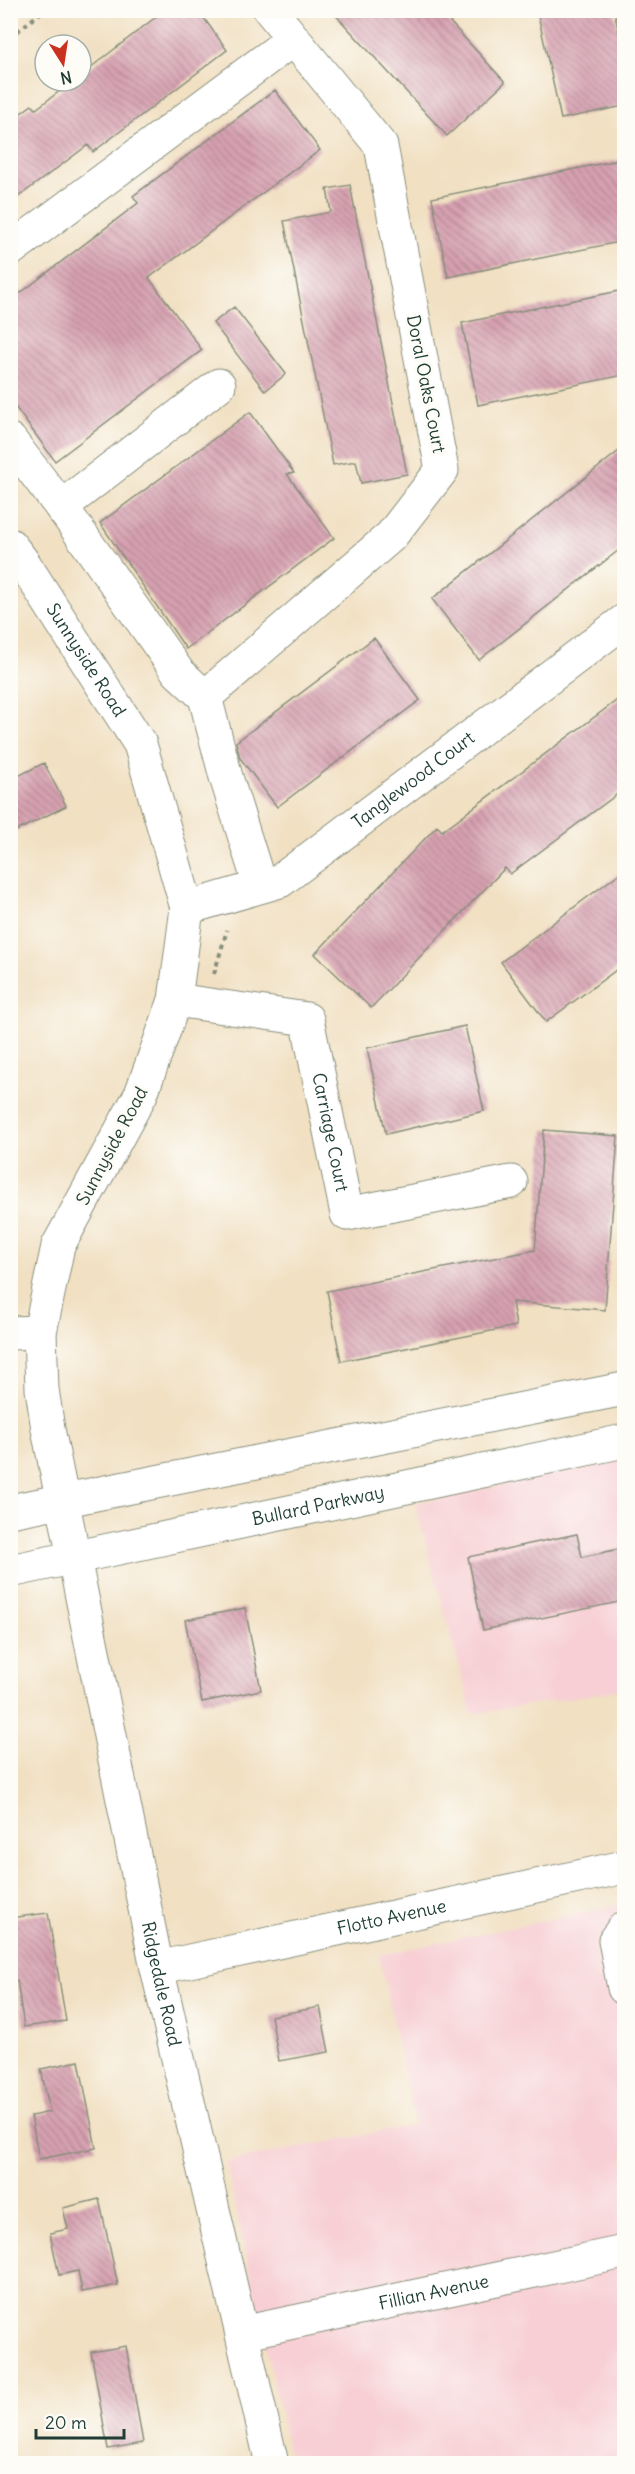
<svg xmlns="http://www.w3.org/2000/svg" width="635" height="2474" viewBox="0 0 635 2474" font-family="Delius,sans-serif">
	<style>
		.built { fill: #f7cfd4 }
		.building { fill: url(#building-back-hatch) }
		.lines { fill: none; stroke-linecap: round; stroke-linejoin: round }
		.minor-casing { stroke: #888e7b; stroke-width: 35 }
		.major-casing { stroke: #888e7b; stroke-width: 35 }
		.path { stroke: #888e7b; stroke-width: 4; stroke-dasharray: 4.5 4.5; stroke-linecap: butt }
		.minor { stroke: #fff; stroke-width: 33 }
		.major { stroke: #fff; stroke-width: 33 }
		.labels { text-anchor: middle; stroke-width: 6; stroke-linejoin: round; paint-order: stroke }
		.street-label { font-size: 18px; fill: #1f3d34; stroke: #fdfcf7 }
	</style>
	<defs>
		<pattern id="building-back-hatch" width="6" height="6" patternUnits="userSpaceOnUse" patternTransform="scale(1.5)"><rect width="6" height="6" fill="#d7a1b1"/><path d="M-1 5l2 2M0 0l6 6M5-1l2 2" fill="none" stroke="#ae8491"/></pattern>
	</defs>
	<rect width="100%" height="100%" fill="#fdfcf7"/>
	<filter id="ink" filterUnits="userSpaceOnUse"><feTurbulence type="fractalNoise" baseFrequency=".0167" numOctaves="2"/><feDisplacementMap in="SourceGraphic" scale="12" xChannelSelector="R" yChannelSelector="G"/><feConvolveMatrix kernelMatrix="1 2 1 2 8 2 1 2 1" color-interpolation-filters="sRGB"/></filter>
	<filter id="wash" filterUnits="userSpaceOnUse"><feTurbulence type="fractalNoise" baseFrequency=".008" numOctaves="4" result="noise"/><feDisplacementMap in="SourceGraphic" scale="24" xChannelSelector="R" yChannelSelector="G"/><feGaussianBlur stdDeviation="1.35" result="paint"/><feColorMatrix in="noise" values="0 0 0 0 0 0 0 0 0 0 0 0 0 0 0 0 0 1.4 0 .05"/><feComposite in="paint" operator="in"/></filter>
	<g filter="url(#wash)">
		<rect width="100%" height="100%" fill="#f1e0c2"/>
		<path class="built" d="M 624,1459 L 624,1689 L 472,1714 L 415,1503 Z
			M 624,1904 L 624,2463 L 291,2463 L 226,2162 L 415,2125 L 379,1955 Z"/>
		<g id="blocks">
			<path class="building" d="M 165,10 L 198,10 L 227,50 L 93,152 L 88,145 L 10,203 L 10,121 L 32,105 L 36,109 L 73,81 L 81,81 L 81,75 Z
				M 331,10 L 439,10 L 505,82 L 447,136 Z
				M 537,10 L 614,10 L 624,56 L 624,106 L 561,119 Z
				M 275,90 L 320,150 L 149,278 L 202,350 L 55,461 L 10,400 L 10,301 L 138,203 L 133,196 Z
				M 624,159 L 624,241 L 448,277 L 432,198 Z
				M 350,185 L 407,474 L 361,483 L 356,461 L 333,465 L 284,221 L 331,212 L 327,189 Z
				M 624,290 L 624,375 L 478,405 L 462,323 Z
				M 234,307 L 286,374 L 265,391 L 213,323 Z
				M 250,412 L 294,473 L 287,474 L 334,538 L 186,649 L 100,523 Z
				M 624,447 L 624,546 L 479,660 L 432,599 Z
				M 374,638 L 420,700 L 277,807 L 240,758 L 236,742 Z
				M 624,695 L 624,789 L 510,874 L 505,868 L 371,1008 L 315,954 L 437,826 L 442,831 Z
				M 44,763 L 66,806 L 10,834 L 10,780 Z
				M 624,870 L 624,964 L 546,1022 L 501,962 Z
				M 465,1026 L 484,1111 L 386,1134 L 367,1048 Z
				M 544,1130 L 618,1136 L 605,1310 L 512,1302 L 516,1326 L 341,1361 L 327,1291 L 535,1250 Z
				M 577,1534 L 582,1557 L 624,1548 L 624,1601 L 483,1630 L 468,1557 Z
				M 245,1608 L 261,1690 L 202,1702 L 185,1620 Z
				M 48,1913 L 66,2021 L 24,2027 L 17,1980 L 10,1981 L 10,1918 Z
				M 320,2007 L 329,2052 L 279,2061 L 271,2016 Z
				M 79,2061 L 96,2148 L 39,2159 L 31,2116 L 50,2112 L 41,2069 Z
				M 99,2199 L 118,2285 L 82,2292 L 78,2271 L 59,2275 L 50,2233 L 68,2229 L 63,2208 Z
				M 126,2346 L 143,2443 L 108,2449 L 91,2352 Z"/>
		</g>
	</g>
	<g filter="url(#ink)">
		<use href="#blocks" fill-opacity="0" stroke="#888e7b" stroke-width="1.5"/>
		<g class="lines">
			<g class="minor-casing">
				<g id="minor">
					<path d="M 10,250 L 293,39"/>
					<path d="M 10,440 L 68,516 L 178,672 L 205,697 L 226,777 L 260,886"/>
					<path d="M 61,507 L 219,385"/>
					<path id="s1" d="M 10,545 L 23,562 L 140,744 L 187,908 L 175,1000 L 141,1094 L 58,1246 L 40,1332 L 42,1389 L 48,1429 L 157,1968 L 272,2464"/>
					<path d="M 205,697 L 391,536 L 442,470 L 381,146 L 270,10"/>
					<path id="s2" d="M 187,908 L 280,881 L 624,621"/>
					<path id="s3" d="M 175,1000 L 307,1019 L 347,1214 L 511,1182"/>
					<path d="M 10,1333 L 40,1332"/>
					<path d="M 624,1928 L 615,1940 L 624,1988"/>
					<path id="s4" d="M 157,1968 L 624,1867"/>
					<path id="s5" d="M 242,2333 L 624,2252"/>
				</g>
			</g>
			<g class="major-casing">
				<g id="major">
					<path d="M 10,1511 L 624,1389"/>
					<path id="s6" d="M 10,1571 L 624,1441"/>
				</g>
			</g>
			<path class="path" d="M 10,37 L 44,10
				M 214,974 L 227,930"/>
			<use href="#minor" class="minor"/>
			<use href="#major" class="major"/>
		</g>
	</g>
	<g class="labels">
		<g class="street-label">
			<text transform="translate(426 384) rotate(79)" y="6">Doral Oaks Court</text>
			<text dy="6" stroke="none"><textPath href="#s1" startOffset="138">Sunnyside Road</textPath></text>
			<text dy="6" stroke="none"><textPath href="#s2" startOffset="264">Tanglewood Court</textPath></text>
			<text dy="6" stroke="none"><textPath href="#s3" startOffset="249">Carriage Court</textPath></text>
			<text transform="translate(112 1146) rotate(-62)" y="6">Sunnyside Road</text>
			<text dy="6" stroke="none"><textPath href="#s6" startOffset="315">Bullard Parkway</textPath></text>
			<text dy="6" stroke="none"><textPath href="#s4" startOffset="240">Flotto Avenue</textPath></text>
			<text dy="6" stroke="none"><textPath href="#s1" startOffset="1526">Ridgedale Road</textPath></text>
			<text dy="6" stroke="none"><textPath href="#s5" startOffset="196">Fillian Avenue</textPath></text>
		</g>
	</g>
	<rect width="635" height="2474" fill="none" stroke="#fdfcf7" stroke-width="36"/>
	<g transform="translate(63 63) rotate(168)"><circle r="28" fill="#fdfcf7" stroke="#a4b0a9" stroke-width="1.5"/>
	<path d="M0-4.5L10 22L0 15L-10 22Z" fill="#c8321e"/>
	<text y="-9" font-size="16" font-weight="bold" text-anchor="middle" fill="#1f3d34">N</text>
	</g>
	<path d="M36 2429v9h88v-9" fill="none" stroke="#1f3d34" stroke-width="3"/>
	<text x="45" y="2429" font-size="18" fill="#1f3d34" stroke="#fdfcf7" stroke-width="4.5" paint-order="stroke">20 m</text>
</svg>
